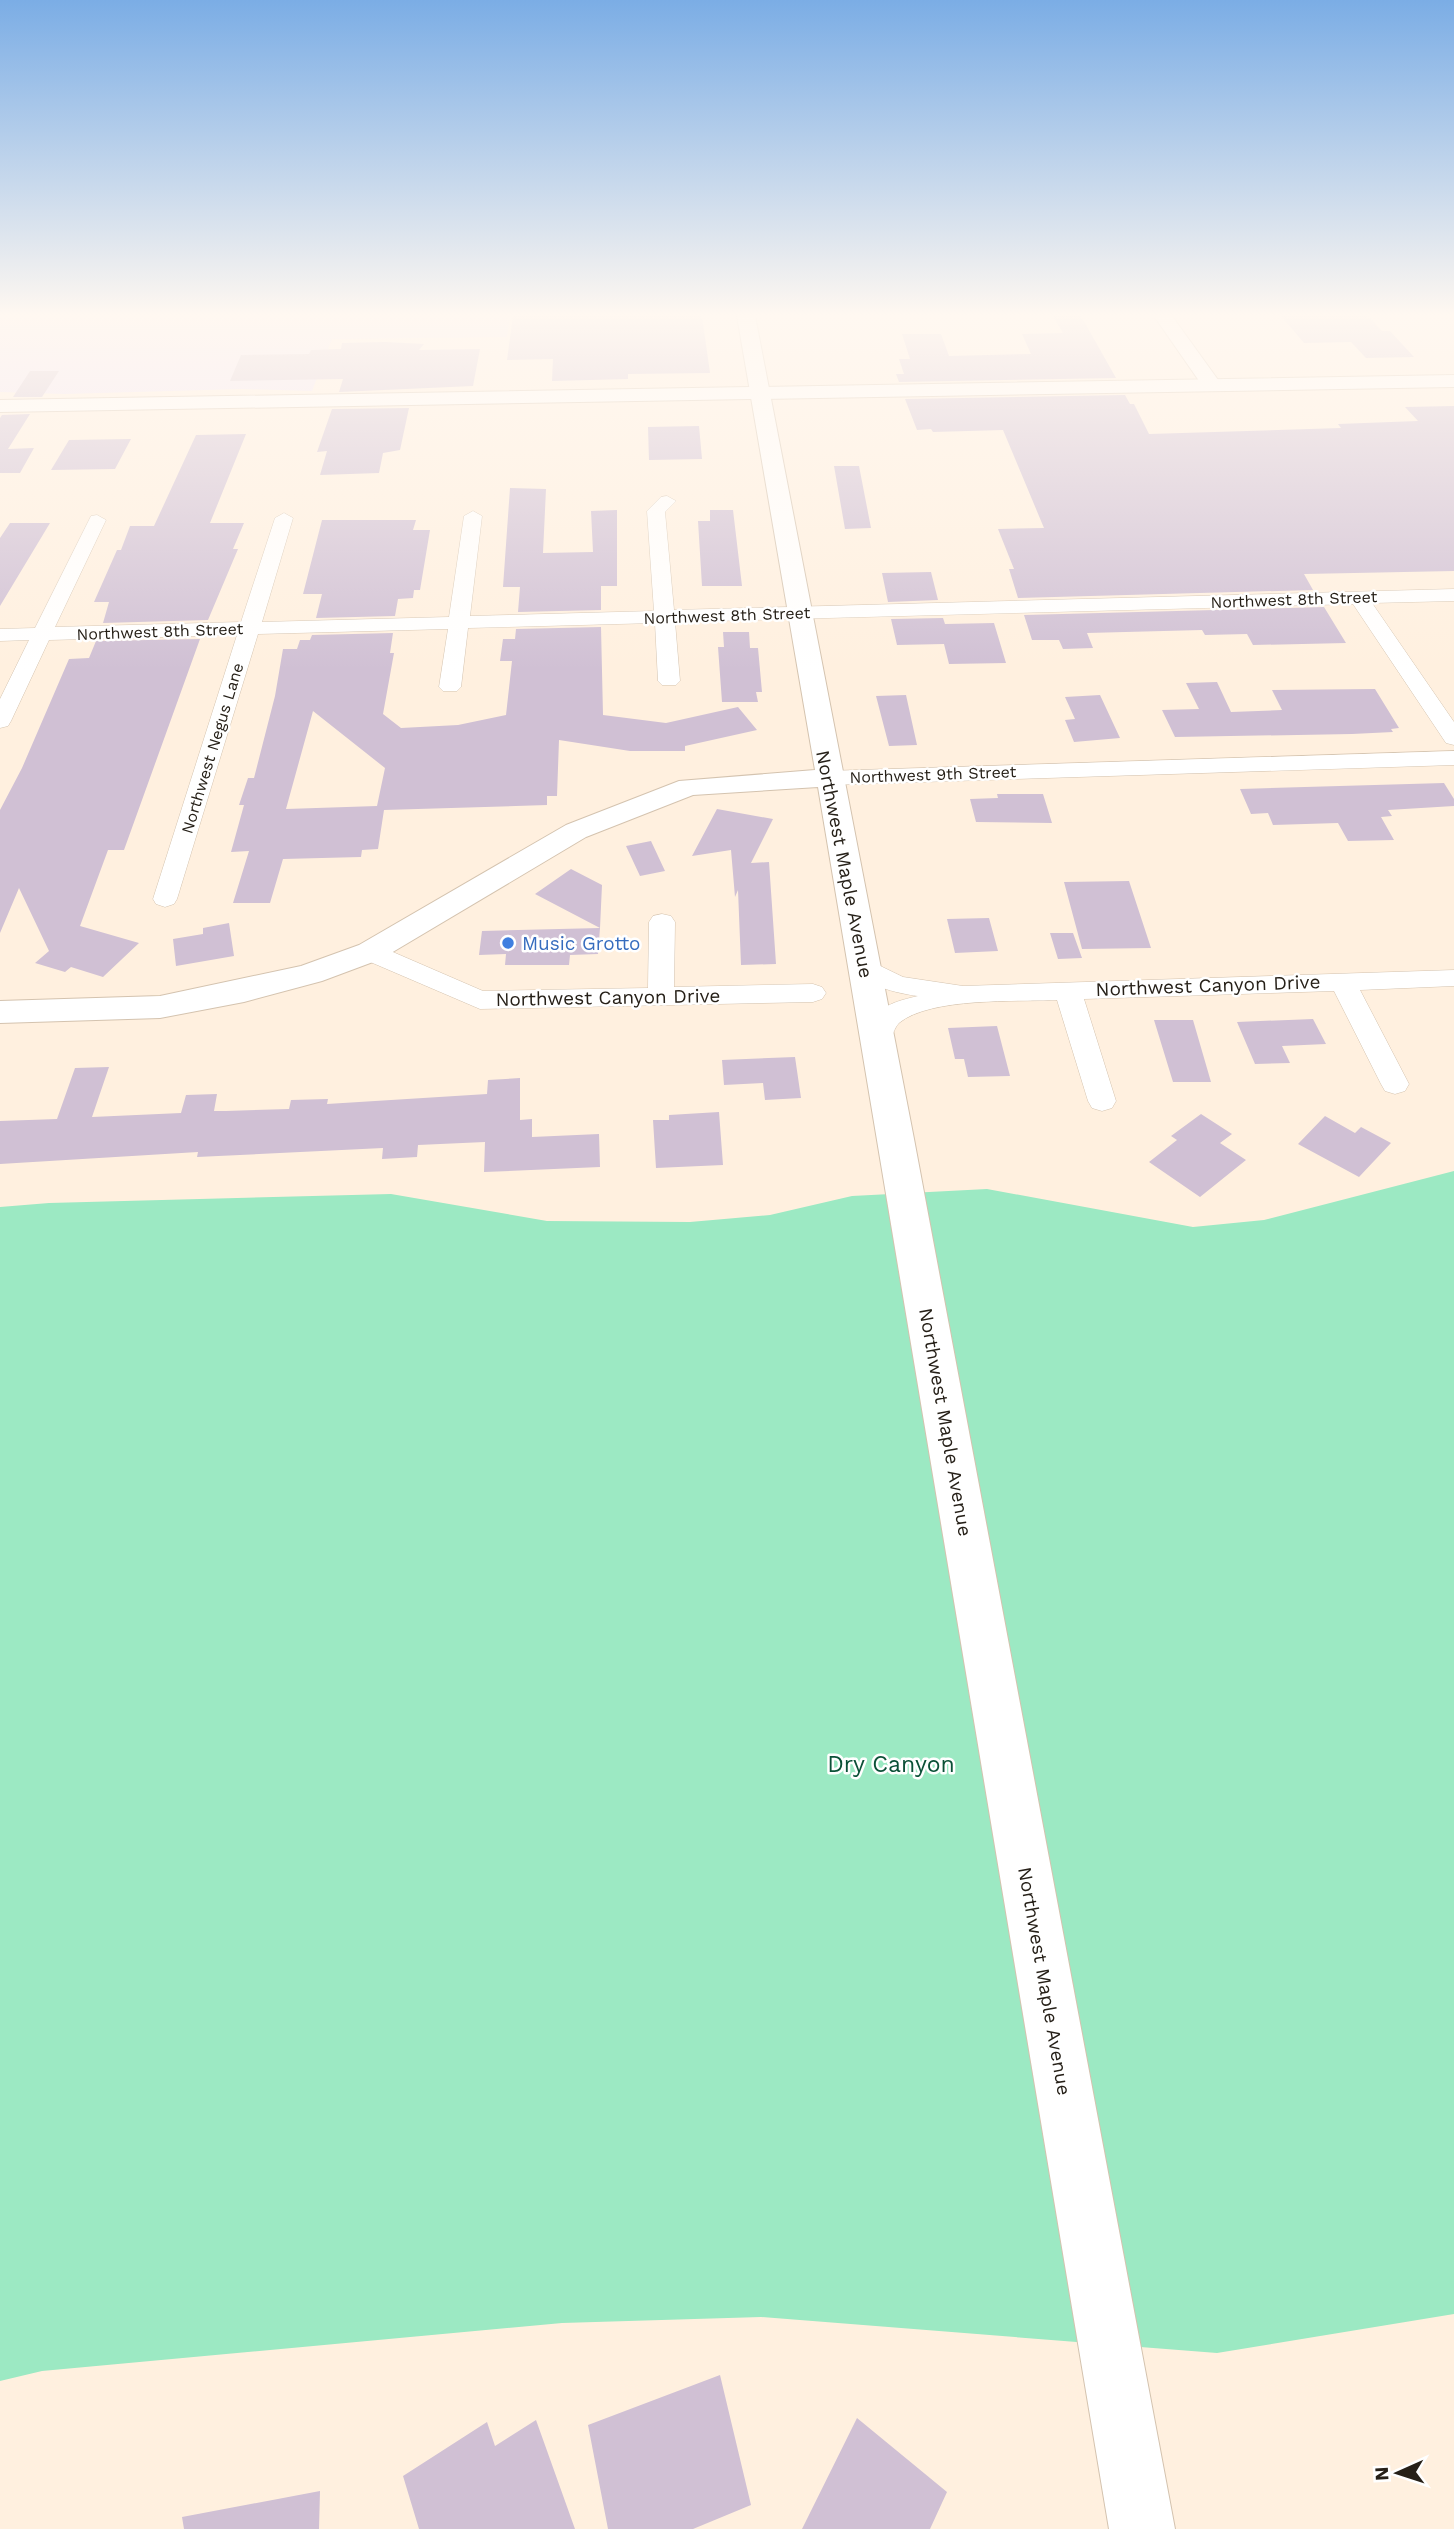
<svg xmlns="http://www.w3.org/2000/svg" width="1454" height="2529" viewBox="0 0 1454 2529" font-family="'Work Sans',sans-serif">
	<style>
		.commercial { fill: #efe3f8 }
		.green { fill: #9ce9c3 }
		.building { fill: #d0c0d4; fill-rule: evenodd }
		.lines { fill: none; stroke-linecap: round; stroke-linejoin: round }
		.street-casing { stroke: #d4c3af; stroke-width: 1 }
		.secondary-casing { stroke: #d4c3af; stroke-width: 2 }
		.primary-casing { stroke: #d4c3af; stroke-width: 2 }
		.street { fill: #fff; fill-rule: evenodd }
		.secondary { fill: #fff; fill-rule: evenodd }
		.primary { fill: #fff; fill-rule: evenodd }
		.shop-dot { fill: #3f7fe0; stroke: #fff; stroke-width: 2.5 }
		.labels { text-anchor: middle; stroke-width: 5; stroke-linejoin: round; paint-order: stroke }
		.far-street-label { font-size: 16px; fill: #262018; stroke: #fff }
		.street-label { font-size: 19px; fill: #262018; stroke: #fff }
		.shop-label { font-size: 19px; fill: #366cbe; stroke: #fff; text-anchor: start }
		.near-park-label { font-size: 23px; fill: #0b5137; stroke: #fff }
	</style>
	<rect width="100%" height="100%" fill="#fff0df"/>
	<path class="commercial" d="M 0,316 L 510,316 L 507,337 L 332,339 L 312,391 L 241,389 L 64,394 L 0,392 Z"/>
	<path class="green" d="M 1454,1171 L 1454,2314 L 1217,2353 L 761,2317 L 562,2323 L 42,2371 L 0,2381 L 0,1207 L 49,1203 L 391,1194 L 547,1221 L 690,1222 L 770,1215 L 852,1196 L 987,1189 L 1193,1227 L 1264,1220 Z"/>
	<path class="building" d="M 513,316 L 702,316 L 710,373 L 628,374 L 628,379 L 552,381 L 553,359 L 507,360 Z
		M 1053,316 L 1081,316 L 1116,378 L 899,382 L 896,374 L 904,374 L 899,359 L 910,359 L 902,334 L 941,334 L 949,356 L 1031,354 L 1022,334 L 1063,333 Z
		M 1281,316 L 1368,316 L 1382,331 L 1390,331 L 1414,357 L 1366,358 L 1351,342 L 1304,343 Z
		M 385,342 L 424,344 L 419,350 L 480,349 L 473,386 L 339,392 L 343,379 L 230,381 L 241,355 L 309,354 L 311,350 L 341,349 L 342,343 Z
		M 30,371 L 59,371 L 42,397 L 13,397 Z
		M 1125,395 L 1130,404 L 1134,404 L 1149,434 L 1341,428 L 1338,424 L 1418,421 L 1405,407 L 1454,406 L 1454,571 L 1304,574 L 1313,590 L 1018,598 L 1009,569 L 1014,569 L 998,529 L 1044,528 L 1003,430 L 933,432 L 931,429 L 917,430 L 905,399 Z
		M 409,408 L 400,450 L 383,453 L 379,473 L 320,475 L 327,451 L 317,452 L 332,409 Z
		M 30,414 L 8,449 L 34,448 L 20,473 L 0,473 L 0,418 L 2,415 Z
		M 699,426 L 702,459 L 649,460 L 648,427 Z
		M 246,434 L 210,523 L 244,523 L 233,549 L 238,549 L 208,620 L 103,623 L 109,602 L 94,602 L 117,550 L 121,550 L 130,526 L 154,526 L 196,435 Z
		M 131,439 L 115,469 L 51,470 L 69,440 Z
		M 834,466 L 859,466 L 871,528 L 845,529 Z
		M 510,488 L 546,489 L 543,553 L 593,552 L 591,511 L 617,510 L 617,586 L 601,586 L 601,610 L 518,612 L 520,587 L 503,587 Z
		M 710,510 L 733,510 L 742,586 L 702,586 L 698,521 L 710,521 Z
		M 322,520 L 416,520 L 413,530 L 430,530 L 420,590 L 414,590 L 413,598 L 398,599 L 395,616 L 316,618 L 322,594 L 303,594 Z
		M 10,523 L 50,523 L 0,606 L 0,538 Z
		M 931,572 L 938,600 L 888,602 L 882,573 Z
		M 1324,607 L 1346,643 L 1253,645 L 1247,634 L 1205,635 L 1202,630 L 1087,633 L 1093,648 L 1063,649 L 1059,640 L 1032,640 L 1024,615 Z
		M 943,618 L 945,624 L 994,623 L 1006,663 L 949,664 L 944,644 L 897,645 L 891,619 Z
		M 601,627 L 603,715 L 666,723 L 738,707 L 757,730 L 685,746 L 685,751 L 630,751 L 559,740 L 557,796 L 547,796 L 547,805 L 384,810 L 378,849 L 362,850 L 361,857 L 283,859 L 270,903 L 233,903 L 249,851 L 231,852 L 244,805 L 239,805 L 248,778 L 254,778 L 275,696 L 283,649 L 297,649 L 300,640 L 310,640 L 312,635 L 393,633 L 390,653 L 394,653 L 383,714 L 401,728 L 458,725 L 506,715 L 512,661 L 500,661 L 503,639 L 515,639 L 516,629 ZM 313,711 L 385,768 L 377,806 L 286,809 Z
		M 723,632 L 749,632 L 750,648 L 758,648 L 762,692 L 756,692 L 758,702 L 722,702 L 718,647 L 724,647 Z
		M 200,639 L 124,850 L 108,850 L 80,926 L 139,943 L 103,977 L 71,967 L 65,972 L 35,963 L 49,951 L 19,888 L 0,933 L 0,810 L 22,768 L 69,659 L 89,658 L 96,641 Z
		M 1217,682 L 1231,712 L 1282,710 L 1272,690 L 1375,689 L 1399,728 L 1391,729 L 1393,732 L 1352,734 L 1175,737 L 1162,710 L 1199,709 L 1186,683 Z
		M 906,695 L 917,745 L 889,746 L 876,696 Z
		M 1100,695 L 1120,738 L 1074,742 L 1065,720 L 1075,719 L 1065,697 Z
		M 1444,783 L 1454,799 L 1454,806 L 1388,810 L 1392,816 L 1381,817 L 1394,840 L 1348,841 L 1338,823 L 1273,825 L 1268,813 L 1251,814 L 1240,789 Z
		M 997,794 L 1043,794 L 1052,823 L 976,822 L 970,799 L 998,798 Z
		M 717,809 L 773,819 L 751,863 L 769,862 L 776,964 L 741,965 L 738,890 L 735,897 L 731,850 L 692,856 Z
		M 651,841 L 665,871 L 640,876 L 626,846 Z
		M 571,869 L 602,885 L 600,928 L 535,894 Z
		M 1129,881 L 1151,948 L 1082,949 L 1064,882 Z
		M 989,918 L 998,951 L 955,953 L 947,919 Z
		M 229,923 L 234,956 L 176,966 L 173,939 L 203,934 L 203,928 Z
		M 600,928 L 598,954 L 570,955 L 569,965 L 505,965 L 506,954 L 479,955 L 482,931 Z
		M 1050,933 L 1073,933 L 1082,958 L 1058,959 Z
		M 1313,1019 L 1326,1044 L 1282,1046 L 1290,1063 L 1255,1064 L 1237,1022 Z
		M 1154,1020 L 1193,1020 L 1211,1082 L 1173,1082 Z
		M 997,1026 L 1010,1076 L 968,1077 L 964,1059 L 955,1059 L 948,1028 Z
		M 795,1057 L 801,1098 L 765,1100 L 763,1083 L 724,1085 L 722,1060 Z
		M 109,1067 L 92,1117 L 181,1113 L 186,1095 L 217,1094 L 214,1111 L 226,1111 L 289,1109 L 291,1100 L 328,1099 L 327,1104 L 487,1094 L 488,1080 L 520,1078 L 520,1120 L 532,1119 L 532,1137 L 599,1134 L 600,1167 L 484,1172 L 485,1142 L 418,1145 L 417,1157 L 382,1159 L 383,1148 L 197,1157 L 198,1152 L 0,1164 L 0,1121 L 57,1119 L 75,1068 Z
		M 719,1112 L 723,1165 L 656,1168 L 653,1120 L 669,1120 L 669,1115 Z
		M 1201,1114 L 1232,1134 L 1220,1143 L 1246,1160 L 1200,1197 L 1149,1162 L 1177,1140 L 1171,1136 Z
		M 1325,1116 L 1355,1133 L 1361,1127 L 1391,1143 L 1359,1177 L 1298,1144 Z
		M 720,2375 L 751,2505 L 693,2529 L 608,2529 L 588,2425 Z
		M 857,2418 L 947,2492 L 930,2529 L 802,2529 Z
		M 536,2420 L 575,2529 L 419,2529 L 403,2476 L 487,2422 L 495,2446 Z
		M 320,2491 L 319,2529 L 184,2529 L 182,2517 Z"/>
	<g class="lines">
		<g class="street-casing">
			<path id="street" d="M 667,496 L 676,501 L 665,512 L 674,610 L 1454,589 L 1454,601 L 1372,603 L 1454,722 L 1454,745 L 1446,743 L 1353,604 L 675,622 L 680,681 L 676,685 L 662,685 L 658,681 L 655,623 L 468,628 L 461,687 L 457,691 L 443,691 L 439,687 L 448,629 L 258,634 L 177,899 L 174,904 L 165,907 L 156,904 L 153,899 L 237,635 L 49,640 L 11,721 L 8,726 L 0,728 L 0,699 L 29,640 L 0,641 L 0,629 L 35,628 L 91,516 L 97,515 L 106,520 L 55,627 L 241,622 L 275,518 L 284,513 L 293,518 L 262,622 L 449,617 L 464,516 L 473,511 L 482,516 L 470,616 L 654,611 L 647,511 L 661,497 Z
				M 1454,751 L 1454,765 L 828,785 L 820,783 L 817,778 L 820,773 L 828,771 Z
				M 662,914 L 671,916 L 675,922 L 674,987 L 813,984 L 822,987 L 826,993 L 822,999 L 813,1002 L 480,1009 L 361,958 L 357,952 L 361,946 L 370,944 L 379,946 L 483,991 L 648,988 L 649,922 L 653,916 Z
				M 864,958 L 903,977 L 963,986 L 1454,970 L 1454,986 L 1360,990 L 1409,1084 L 1405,1091 L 1395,1094 L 1385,1091 L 1381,1084 L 1334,991 L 1084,999 L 1116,1101 L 1112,1108 L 1102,1111 L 1092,1108 L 1088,1101 L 1057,1000 C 1017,1002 931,997 899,1023 C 894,1028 891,1040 887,1046 L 877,1049 L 867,1046 L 863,1040 C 877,1008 884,1004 918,996 C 896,993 864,986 851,966 L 855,960 Z"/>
		</g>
		<g class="secondary-casing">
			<path id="secondary" d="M 737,316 L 755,316 L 914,1139 L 1175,2529 L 1109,2529 L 818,787 L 693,795 L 586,837 L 381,959 L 322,981 L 244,1002 L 160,1018 L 0,1023 L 0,1001 L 160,996 L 301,966 L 359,945 L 566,825 L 679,781 L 815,770 Z
				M 1154,316 L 1172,316 L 1221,384 L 1218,388 L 1204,388 Z"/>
		</g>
		<g class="primary-casing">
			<path id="primary" d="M 1454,375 L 1454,387 L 0,412 L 0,400 Z"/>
		</g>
		<use href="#street" class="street"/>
		<use href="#secondary" class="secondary"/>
		<use href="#primary" class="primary"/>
	</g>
	<linearGradient id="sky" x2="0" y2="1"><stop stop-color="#7bade5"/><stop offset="0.47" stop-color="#fff8f1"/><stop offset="1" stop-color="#fff8f1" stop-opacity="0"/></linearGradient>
	<rect width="1454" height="670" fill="url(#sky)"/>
	<circle class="shop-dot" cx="508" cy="943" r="7"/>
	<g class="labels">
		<g class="far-street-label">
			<text transform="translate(1294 599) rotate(-2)" y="6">Northwest 8th Street</text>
			<text transform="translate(727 615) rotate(-2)" y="6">Northwest 8th Street</text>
			<text transform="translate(160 631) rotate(-2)" y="6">Northwest 8th Street</text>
			<text transform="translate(212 748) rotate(-73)" y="6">Northwest Negus Lane</text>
			<text transform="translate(933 774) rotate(-2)" y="6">Northwest 9th Street</text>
		</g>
		<g class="street-label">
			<text transform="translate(845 864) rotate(79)" y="7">Northwest Maple Avenue</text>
			<text transform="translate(1208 985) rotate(-2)" y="7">Northwest Canyon Drive</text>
			<text transform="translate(608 997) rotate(-1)" y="7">Northwest Canyon Drive</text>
			<text transform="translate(946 1422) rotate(80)" y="7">Northwest Maple Avenue</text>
			<text transform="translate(1045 1981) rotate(80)" y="7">Northwest Maple Avenue</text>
		</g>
		<g class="shop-label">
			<text x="522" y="950">Music Grotto</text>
		</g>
		<g class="near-park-label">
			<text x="891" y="1772">Dry Canyon</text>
		</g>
	</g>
	<g transform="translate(1398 2473) rotate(267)" stroke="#ffffff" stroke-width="5" paint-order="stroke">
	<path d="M0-5L12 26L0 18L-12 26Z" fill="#262018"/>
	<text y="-10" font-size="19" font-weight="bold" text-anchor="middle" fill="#262018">N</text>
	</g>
</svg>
